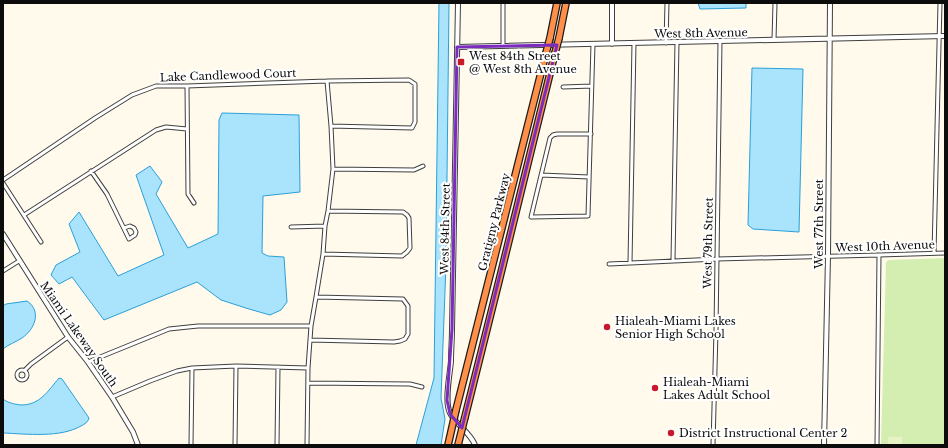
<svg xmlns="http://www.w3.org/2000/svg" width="948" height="448" viewBox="0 0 948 448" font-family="'Libre Baskerville',serif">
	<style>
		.green { fill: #d4edb1 }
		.pitch { fill: #e6f3c4 }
		.water { fill: #aae3fc; stroke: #2aa0da }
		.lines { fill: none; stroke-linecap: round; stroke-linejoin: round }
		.minor-casing { stroke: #3f3f3f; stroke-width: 5 }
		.tertiary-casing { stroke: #3f3f3f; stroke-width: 6 }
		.motorway-casing { stroke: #1d1d1d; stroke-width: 8 }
		.minor { stroke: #fff; stroke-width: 3 }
		.tertiary { stroke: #fff; stroke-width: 4 }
		.motorway { stroke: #ff8f49; stroke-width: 5.5 }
		.motorway-bridge-casing { stroke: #1d1d1d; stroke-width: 8; stroke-linecap: butt }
		.motorway-bridge { stroke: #ff8f49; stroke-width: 5.5 }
		.marked { fill: none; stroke: #7b2cbf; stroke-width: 3; stroke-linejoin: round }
		.poi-dot { fill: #c8182c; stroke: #fff; stroke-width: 1.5 }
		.labels { text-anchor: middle; stroke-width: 4; stroke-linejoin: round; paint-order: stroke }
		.street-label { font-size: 11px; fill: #0c0c0c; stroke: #fff }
		.poi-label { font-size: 11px; fill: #0c0c0c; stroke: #fff; text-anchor: start }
	</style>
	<rect width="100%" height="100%" fill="#fffaeb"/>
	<path class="green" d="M 945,258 L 945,445 L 881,445 L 886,262 L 889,260 Z"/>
	<path class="pitch" d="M 888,437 L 902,437 L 902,444 L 888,444 Z"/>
	<path class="water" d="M 439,3 L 449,3 L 446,264 L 441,398 L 445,419 L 441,445 L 416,445 L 434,378 Z
		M 698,3 L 746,3 L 746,8 L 700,9 Z
		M 752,68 L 803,69 L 799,232 L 753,229 L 748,225 Z
		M 222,113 L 299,115 L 300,192 L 263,196 L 262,253 L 268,256 L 284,257 L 287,302 L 281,310 L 270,315 L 249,309 L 221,300 L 197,282 L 104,320 L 72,277 L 59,284 L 51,275 L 56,265 L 80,252 L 69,224 L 79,212 L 118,276 L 164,255 L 136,175 L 150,166 L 162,182 L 156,194 L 188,248 L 218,234 L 219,120 Z
		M 27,301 C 42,311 35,329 22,338 C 16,342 9,344 3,349 L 3,306 L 6,304 Z
		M 59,378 L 62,379 L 89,418 C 88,422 85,424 81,426 C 60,438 27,434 3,433 L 3,399 C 8,403 14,404 21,405 C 40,405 48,391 59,378 Z"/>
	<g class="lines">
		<g class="minor-casing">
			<path id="minor" d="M 774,40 L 775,3
				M 666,43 L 667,3
				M 503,46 L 503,3
				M 187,86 L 188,194 L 194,203
				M 563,87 L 592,86
				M 591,134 L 557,134 L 553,135 L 550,138 L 531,217 L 588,216 L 593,44
				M 333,169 L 414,170 L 423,166
				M 91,171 L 107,194 L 129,239 L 135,235 L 136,232 L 134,228 L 130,226 L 124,228
				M 541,175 L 589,177
				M 3,180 L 95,118 L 132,95 L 156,86 L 187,86 L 327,81 L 409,80 L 415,84 L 415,122 L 412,128 L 331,126
				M 3,183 L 41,242
				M 24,215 L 156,130 L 166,127 L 187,129
				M 291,227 L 325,226
				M 934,253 L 940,3
				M 323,254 L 402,256 L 407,252 L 410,248 L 409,218 L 407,215 L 403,212 L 328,211
				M 673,260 L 677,42
				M 630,263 L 634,43
				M 609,264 L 717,259 L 879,255 L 945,253
				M 3,271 L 19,261
				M 310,340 L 394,342 L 400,341 L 405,339 L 408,334 L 408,306 L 403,299 L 316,297
				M 88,362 L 169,329 L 198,326 L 311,326
				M17 375a5 5 0 1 1 10 0a5 5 0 1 1-10 0Z
				M 25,370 L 31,364 L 68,337
				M 308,383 L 410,384 L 422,387
				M 112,397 L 150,381 L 177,371 L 192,368 L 236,366 L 308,368
				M 191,445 L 192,368
				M 235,445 L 236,366
				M 277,445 L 278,367
				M 307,445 L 308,368 L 311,326 L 316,297 L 323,254 L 325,226 L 328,211 L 333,169 L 331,126 L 327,81
				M 713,445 L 716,331 L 720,41
				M 877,445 L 879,255"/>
		</g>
		<g class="tertiary-casing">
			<path id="tertiary" d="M 458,3 L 452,329 C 452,340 451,350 451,361 C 450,374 444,402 450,413 C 455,424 470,432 475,445
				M 612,44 L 612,3
				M 457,47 L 945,36
				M 3,234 L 68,337 L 88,362 L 112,397 L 133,432 L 138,445
				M 824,445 L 828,256 L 830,3"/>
		</g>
		<g class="motorway-casing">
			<path id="motorway" d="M 550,38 L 557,3
				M 559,38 L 566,3
				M 456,410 L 546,53
				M 465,417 L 499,281 L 555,53"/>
		</g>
		<use href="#minor" class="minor"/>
		<use href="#tertiary" class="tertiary"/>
		<use href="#motorway" class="motorway"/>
		<g class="motorway-bridge-casing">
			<path id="motorway-bridge" d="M 546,53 L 550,38
				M 555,53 L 559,38
				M 448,445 L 456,410
				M 458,445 L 465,417"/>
		</g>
		<use href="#motorway-bridge" class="motorway-bridge"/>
	</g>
	<path class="marked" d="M 557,45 L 462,428 L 450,414 L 447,400 L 452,329 L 457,47 Z"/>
	<g class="poi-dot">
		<rect x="457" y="58" width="8" height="8" rx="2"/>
		<circle cx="607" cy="327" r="4"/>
		<circle cx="655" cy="388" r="4"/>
		<circle cx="671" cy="433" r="4"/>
	</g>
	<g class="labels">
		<g class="street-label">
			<text transform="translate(701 33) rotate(-1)" y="4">West 8th Avenue</text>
			<text transform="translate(228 75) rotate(-2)" y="4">Lake Candlewood Court</text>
			<text transform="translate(494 222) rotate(-76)" y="4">Gratigny Parkway</text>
			<text transform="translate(819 224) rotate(-90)" y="4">West 77th Street</text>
			<text transform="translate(445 229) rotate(-89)" y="4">West 84th Street</text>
			<text transform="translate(708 243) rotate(-89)" y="4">West 79th Street</text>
			<text transform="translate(885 246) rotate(-2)" y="4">West 10th Avenue</text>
			<text transform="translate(79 334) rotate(55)" y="4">Miami Lakeway South</text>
		</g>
		<g class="poi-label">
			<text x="469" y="60">West 84th Street<tspan x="469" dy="13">@ West 8th Avenue</tspan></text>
			<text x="615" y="325">Hialeah-Miami Lakes<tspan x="615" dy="13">Senior High School</tspan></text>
			<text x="663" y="386">Hialeah-Miami<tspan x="663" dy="13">Lakes Adult School</tspan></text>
			<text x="679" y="437">District Instructional Center 2</text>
		</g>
	</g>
	<rect width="948" height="448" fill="none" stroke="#0c0c0c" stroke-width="8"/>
</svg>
